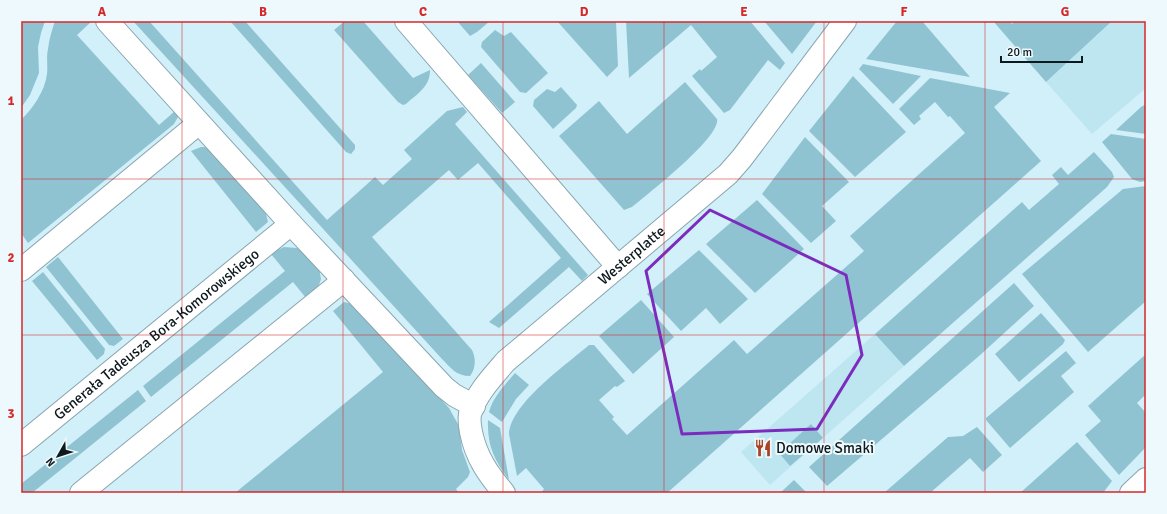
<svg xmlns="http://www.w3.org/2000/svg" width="1167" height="514" viewBox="0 0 1167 514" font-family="Signika,sans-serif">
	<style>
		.built { fill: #bee6f1 }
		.green { fill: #8fc3d2 }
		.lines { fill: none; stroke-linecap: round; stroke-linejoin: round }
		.minor-casing { stroke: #89a5ae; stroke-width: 24 }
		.minor { stroke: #fff; stroke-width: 22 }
		.marked { fill: none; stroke: #7b2cbf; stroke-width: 3; stroke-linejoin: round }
		.grid { fill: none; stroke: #d62828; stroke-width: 1; stroke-opacity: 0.55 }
		.labels { text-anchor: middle; stroke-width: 4; stroke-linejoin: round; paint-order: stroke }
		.street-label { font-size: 15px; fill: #0e191d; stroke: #edf9fd }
		.poi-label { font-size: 15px; fill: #0e191d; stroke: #edf9fd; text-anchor: start }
		.neatline { fill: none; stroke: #d62828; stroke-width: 1.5 }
		.grid-label { font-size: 13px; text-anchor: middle; font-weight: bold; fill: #d62828 }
	</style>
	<rect width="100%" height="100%" fill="#d2f0f9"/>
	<path class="built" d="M 1112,21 L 1146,21 L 1146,88 L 1092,134 L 1046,82 Z
		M 875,334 L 904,366 L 770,485 L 741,452 Z"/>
	<path class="green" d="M 21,21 L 45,21 L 41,33 L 38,47 L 39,73 L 30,95 L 21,108 Z
		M 55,21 L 92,21 L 77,35 L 159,125 L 175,111 L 178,117 L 174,124 L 168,129 L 28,243 L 21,233 L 21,120 C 33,108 45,91 47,74 C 48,65 46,57 48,49 C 49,39 52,30 55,21 Z
		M 133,21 L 149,21 L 327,220 L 375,177 L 383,185 L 412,159 L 404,150 L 447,111 L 463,107 L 467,112 L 455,124 L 588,275 L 582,281 L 569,267 L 499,328 L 489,322 L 561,258 L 478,163 L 458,180 L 449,170 L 372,237 L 472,350 C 476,358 476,368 470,376 C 456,376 451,368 442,359 Z
		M 230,21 L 245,21 L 355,145 L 355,149 L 351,154 L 346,152 Z
		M 345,21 L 363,21 L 413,78 L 430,70 C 430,87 418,93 406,104 L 403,105 L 398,102 L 334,30 Z
		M 457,21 L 490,21 L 477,32 L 470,36 Z
		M 557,21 L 616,21 L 618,66 L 607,77 Z
		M 626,21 L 750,21 L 785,63 L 780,70 L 768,60 L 730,110 L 724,113 L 692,76 L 700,69 L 701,71 L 717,57 L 691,25 L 629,78 Z
		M 764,21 L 817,21 L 792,54 Z
		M 897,21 L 922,21 L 970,77 L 866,59 Z
		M 993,21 L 1010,21 L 1012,24 L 1015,21 L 1112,21 L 1046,82 Z
		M 495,30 L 504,36 L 511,32 L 548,73 L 526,93 L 520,92 L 481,47 L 482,42 Z
		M 481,63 L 515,102 L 502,113 L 468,75 Z
		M 863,64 L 921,76 L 893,104 L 859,69 Z
		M 853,76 L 906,132 L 855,177 L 809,131 Z
		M 930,78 L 1010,93 L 994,107 L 1041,161 L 667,493 L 541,493 L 544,489 L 526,468 L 517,476 L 509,434 C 511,403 566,365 589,345 L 594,345 L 625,381 L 617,387 L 615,386 L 599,400 L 614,417 L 612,419 L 627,435 L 734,340 L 747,354 L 864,251 L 850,236 L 965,133 L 950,116 L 948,117 L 935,102 L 919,116 L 921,119 L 914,125 L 899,109 Z
		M 685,82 L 717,119 C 721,137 648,194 632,207 L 624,210 L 559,136 L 599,101 L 627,134 Z
		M 561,87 L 577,105 L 576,108 L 553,129 L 533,106 L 534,100 L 547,89 L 555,92 Z
		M 1146,104 L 1146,134 L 1116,130 L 1141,107 Z
		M 1111,134 L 1146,139 L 1146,181 L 1140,182 L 1132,179 L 1102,142 Z
		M 805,137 L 849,182 L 822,206 L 836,221 L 811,243 L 762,194 Z
		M 201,147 L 205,147 L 209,149 L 265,210 L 268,222 L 256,232 L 191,151 Z
		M 1094,152 L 1112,172 L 1114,177 L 1107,187 L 904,366 L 875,334 L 1022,202 L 1029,210 L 1059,184 L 1052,175 L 1061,167 L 1068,175 Z
		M 1146,186 L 1146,301 L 1088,352 L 1022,274 L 1123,189 Z
		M 757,200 L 804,249 L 755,293 L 706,244 Z
		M 284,247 L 297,248 L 304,251 L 319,268 L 321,279 L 319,285 L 306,298 L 293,282 L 151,397 L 143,386 L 285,271 L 271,254 L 275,251 Z
		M 699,250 L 748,299 L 720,324 L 706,308 L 681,331 L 647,294 Z
		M 58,257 L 123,339 L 114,346 L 109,345 L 46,267 Z
		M 43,272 L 105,349 L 104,354 L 97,360 L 32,281 Z
		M 1014,283 L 1034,306 L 979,356 L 827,486 L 809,467 Z
		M 641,300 L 674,337 L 633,374 L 599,336 Z
		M 344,302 L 352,304 L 449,408 L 459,426 L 462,450 L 470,472 L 468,477 L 456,489 L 459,493 L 235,493 L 383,372 L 333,311 Z
		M 1041,313 L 1065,340 L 1063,344 L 1019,382 L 995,354 Z
		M 1066,351 L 1076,363 L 1061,376 L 1074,392 L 1010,448 L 986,420 L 986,418 Z
		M 1146,354 L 1146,394 L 1137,403 L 1146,413 L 1146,447 L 1119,475 L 1085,435 L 1101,421 L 1088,406 Z
		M 515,373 L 529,385 L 516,399 L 502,422 L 489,412 C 493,397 505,385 515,373 Z
		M 138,390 L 146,401 L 32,493 L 21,493 L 21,484 Z
		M 488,420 L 500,428 L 509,480 C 494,460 487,445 488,420 Z
		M 811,424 L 823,438 L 790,466 L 779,453 Z
		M 977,427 L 1002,455 L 983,472 L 970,458 L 930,493 L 884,493 L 948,437 L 963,436 Z
		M 1077,442 L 1112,481 L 1103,493 L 1020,493 Z
		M 794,480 L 807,493 L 780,493 Z"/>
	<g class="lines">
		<g class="minor-casing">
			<g id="minor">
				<path d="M 107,21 L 291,224 L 444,387 L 454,395 L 474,406"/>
				<path d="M 406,21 L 618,267"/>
				<path d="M 21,270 L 199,123"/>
				<path id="s1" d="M 21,445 L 291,224"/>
				<path d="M 81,493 L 344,280"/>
				<path id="s2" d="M 504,493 C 488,474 476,457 471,432 C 470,427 469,420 470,414 C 476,394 493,376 506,361 L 728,174 L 742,158 L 845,21"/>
				<path d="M 1131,493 L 1146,479"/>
			</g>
		</g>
		<use href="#minor" class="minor"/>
	</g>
	<path class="marked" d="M 710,210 L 846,275 L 862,355 L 817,429 L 682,434 L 646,271 Z"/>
	<path class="grid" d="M 182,21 L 182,493M 343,21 L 343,493M 503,21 L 503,493M 664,21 L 664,493M 824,21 L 824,493M 985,21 L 985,493M 21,179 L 1146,179M 21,335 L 1146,335"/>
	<defs>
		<g id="restaurant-bare" transform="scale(1.38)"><path d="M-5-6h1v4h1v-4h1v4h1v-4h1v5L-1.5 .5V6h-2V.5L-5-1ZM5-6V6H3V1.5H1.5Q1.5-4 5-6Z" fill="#ab4321" stroke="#edf9fd" stroke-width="2.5" paint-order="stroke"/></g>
	</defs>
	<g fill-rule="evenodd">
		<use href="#restaurant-bare" x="763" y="448"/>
	</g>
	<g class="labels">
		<g class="street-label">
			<text dy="5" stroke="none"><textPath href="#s2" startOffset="317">Westerplatte</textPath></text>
			<text dy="5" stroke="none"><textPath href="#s1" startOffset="175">Generała Tadeusza Bora-Komorowskiego</textPath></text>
		</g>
		<g class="poi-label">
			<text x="776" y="453">Domowe Smaki</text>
		</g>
	</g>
	<rect width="1167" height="514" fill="none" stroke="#edf9fd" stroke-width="44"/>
	<g transform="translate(58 456) rotate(231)" stroke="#edf9fd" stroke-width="3" paint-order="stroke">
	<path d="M0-3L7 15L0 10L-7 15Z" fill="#0e191d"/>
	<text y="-6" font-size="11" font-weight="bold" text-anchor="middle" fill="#0e191d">N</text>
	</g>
	<path d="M1001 56v6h81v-6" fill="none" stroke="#0e191d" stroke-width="2"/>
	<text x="1007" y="56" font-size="12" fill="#0e191d" stroke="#edf9fd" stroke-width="3" paint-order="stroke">20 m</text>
	<rect x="22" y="22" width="1123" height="470" class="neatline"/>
	<g class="grid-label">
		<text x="102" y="16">A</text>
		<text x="263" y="16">B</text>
		<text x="423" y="16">C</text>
		<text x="584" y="16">D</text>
		<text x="744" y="16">E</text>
		<text x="904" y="16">F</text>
		<text x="1065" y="16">G</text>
		<text x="11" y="105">1</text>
		<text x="11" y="262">2</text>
		<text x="11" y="418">3</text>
	</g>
</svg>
